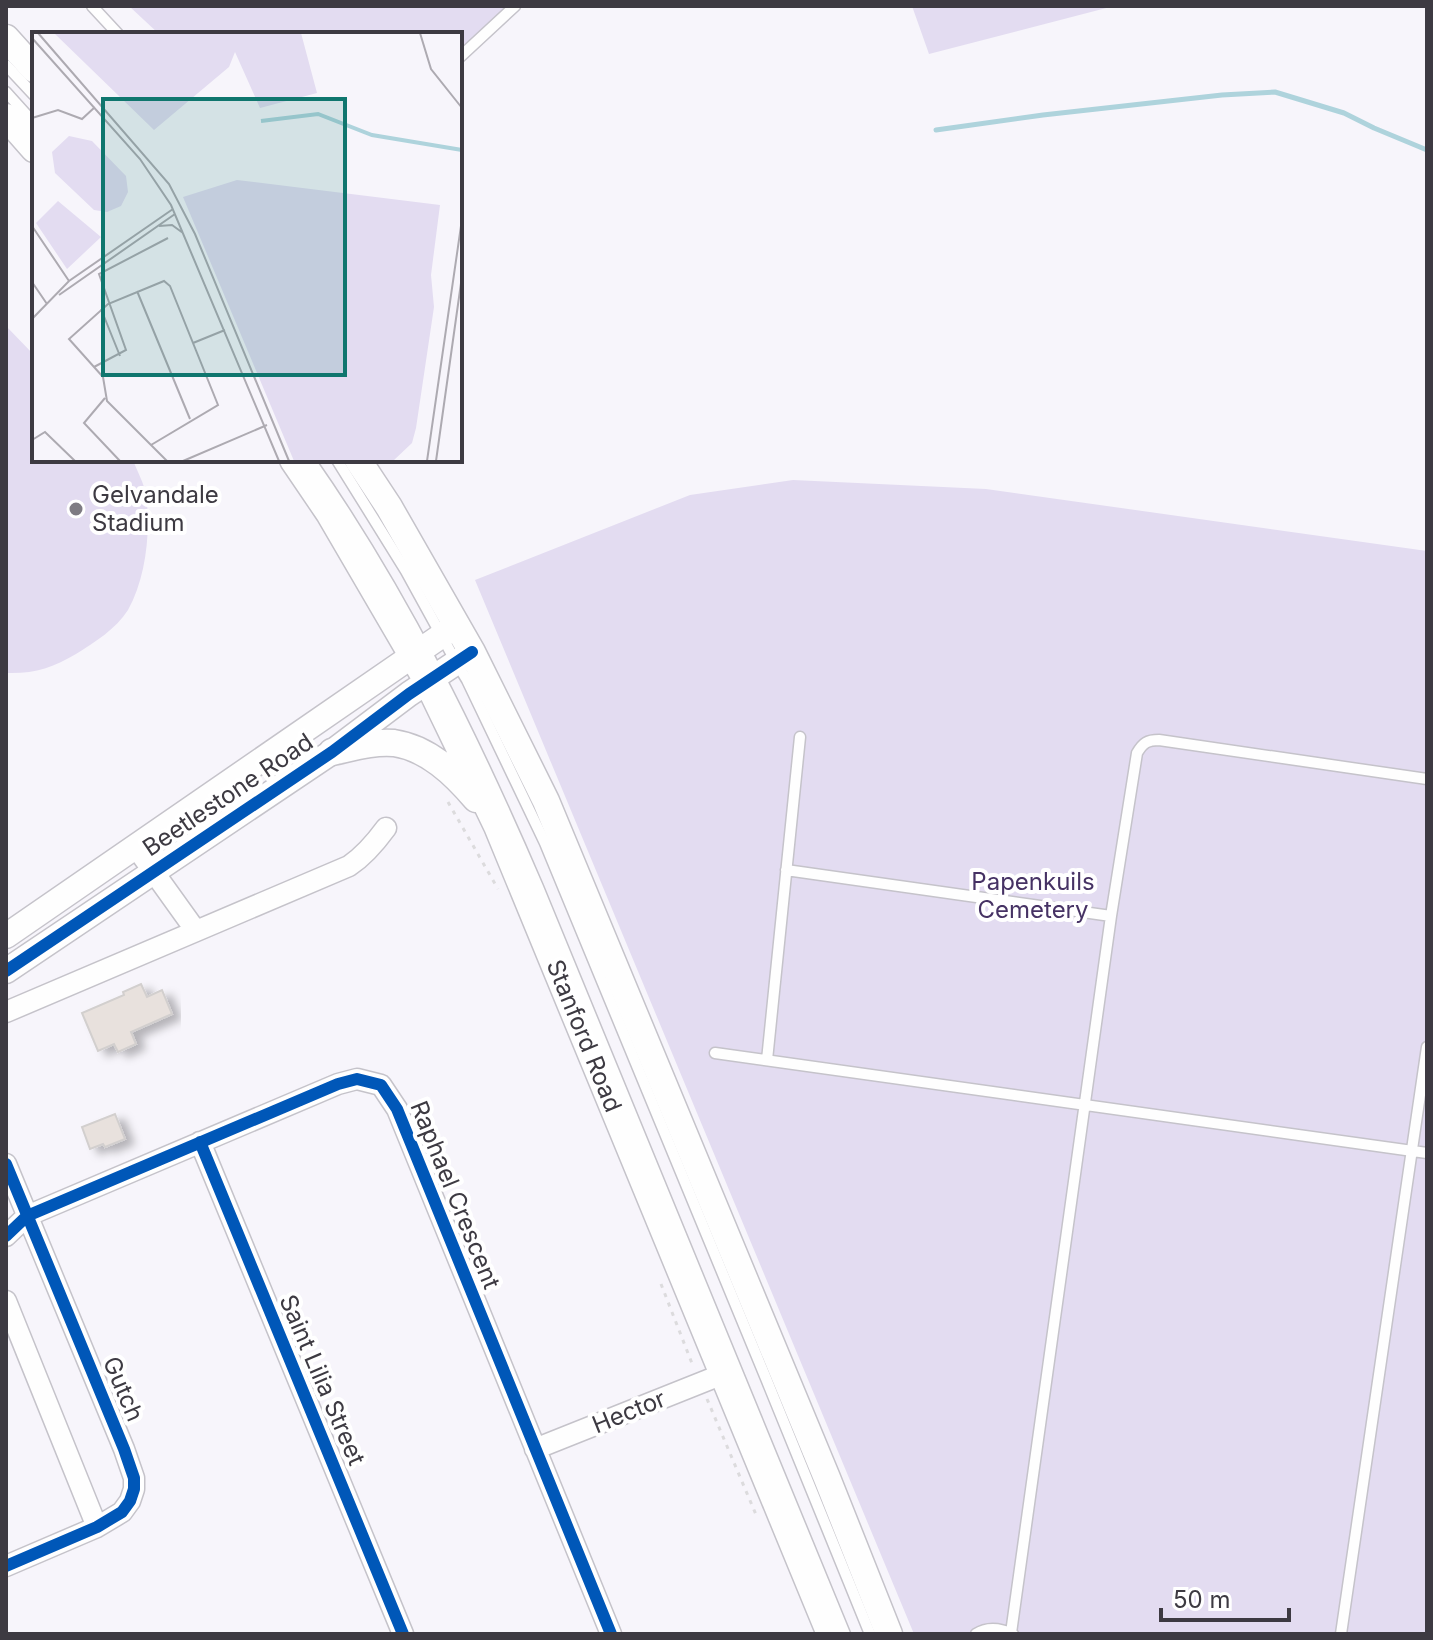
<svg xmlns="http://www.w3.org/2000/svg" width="1433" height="1640" viewBox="0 0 1433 1640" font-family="Inter,sans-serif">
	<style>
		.green { fill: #e3dcf1 }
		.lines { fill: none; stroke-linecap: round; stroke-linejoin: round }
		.stream { stroke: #aed3dc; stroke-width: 5 }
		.building { fill: #e8e1dd; stroke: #d2cfce; stroke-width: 2; filter: url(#shadow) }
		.service-casing { stroke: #c5c3ca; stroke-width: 13 }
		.minor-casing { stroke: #c5c3ca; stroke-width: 23 }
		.tertiary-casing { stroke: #c5c3ca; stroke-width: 27 }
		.secondary-casing { stroke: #c5c3ca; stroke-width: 29 }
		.path { stroke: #dcdbdd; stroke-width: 3; stroke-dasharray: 4 6; stroke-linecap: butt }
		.service { stroke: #fefefe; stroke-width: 10 }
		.minor { stroke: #fefefe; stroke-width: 20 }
		.tertiary { stroke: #fefefe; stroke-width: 24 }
		.secondary { stroke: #fefefe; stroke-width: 26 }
		.cycleway-casing { stroke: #fff; stroke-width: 17 }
		.cycleway { stroke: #0057b8; stroke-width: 12 }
		.poi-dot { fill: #7e7b83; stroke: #fff; stroke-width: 3 }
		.labels { text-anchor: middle; stroke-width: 8; stroke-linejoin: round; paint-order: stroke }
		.poi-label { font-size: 24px; fill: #3d3a42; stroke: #fff; text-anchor: start }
		.street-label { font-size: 24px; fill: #3d3a42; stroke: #fff }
		.park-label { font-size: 24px; fill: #463264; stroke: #fff }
		.inset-river { fill: none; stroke: #aed3dc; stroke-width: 4 }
		.inset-road { fill: none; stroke: #adaab1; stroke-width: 2 }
		.view { fill: #0f766e; fill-opacity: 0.15; stroke: #0f766e; stroke-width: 4 }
		.inset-edge { fill: none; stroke: #3d3a42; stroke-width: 4 }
	</style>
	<defs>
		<filter id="shadow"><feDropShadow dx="9" dy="5" stdDeviation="4" flood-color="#0004"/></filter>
	</defs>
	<rect width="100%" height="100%" fill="#f7f5fb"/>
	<path class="green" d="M 129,6 L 515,6 L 460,57 L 460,34 L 159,34 Z
		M 912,6 L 1114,6 L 929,54 Z
		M 6,326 L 34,355 L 34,460 L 133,460 C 137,471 144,483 146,495 C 151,531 146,578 128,610 C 116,629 95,642 76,654 C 52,668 34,674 6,673 Z
		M 793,480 L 986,489 L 1427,551 L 1427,1634 L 914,1634 L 475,580 L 690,495 Z"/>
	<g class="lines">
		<path class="stream" d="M 936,130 L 1043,115 L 1222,95 L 1275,92 L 1344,113 L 1374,128 L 1427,150"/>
	</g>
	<path class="building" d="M 141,984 L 147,997 L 162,990 L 172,1014 L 131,1032 L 136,1044 L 118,1052 L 114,1044 L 98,1051 L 82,1013 L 124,995 L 123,992 Z
		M 115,1114 L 125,1139 L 105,1147 L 103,1144 L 90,1149 L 82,1127 Z"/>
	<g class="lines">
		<g class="service-casing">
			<path id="service" d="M 92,6 L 118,34
				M 460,57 L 515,6
				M 6,65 L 34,95
				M 6,92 L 34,123
				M 310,460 C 403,593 474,738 538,887 L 845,1634
				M 337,460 L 406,571 L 456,662 L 467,680 L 545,843 L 765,1376 L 870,1634
				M 786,870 L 1111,916
				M 715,1053 L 1427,1153
				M 767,1060 L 800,737
				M 1011,1633 L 1111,916 L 1137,753 C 1143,743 1147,740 1159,740 L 1427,779
				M 976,1634 C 988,1626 1000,1628 1013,1634
				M 1341,1634 L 1427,1047"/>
		</g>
		<g class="minor-casing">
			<path id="minor" d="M 135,846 L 196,931
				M 6,1012 L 349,866 C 364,856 375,843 386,828
				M 200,1142 L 403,1634
				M 6,1164 L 124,1449 L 134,1478 L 134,1489 L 130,1501 L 122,1512 L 97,1527 L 6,1566
				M 6,1236 L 27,1216 L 338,1084 L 357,1079 L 381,1085 L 397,1109 L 611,1634
				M 6,1301 L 97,1527
				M 535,1449 L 723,1374"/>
		</g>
		<g class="tertiary-casing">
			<path id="tertiary" d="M 6,936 L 457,625
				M 6,971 L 332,752 L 409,694 L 472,652"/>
		</g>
		<g class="secondary-casing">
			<path id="secondary" d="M 6,38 L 34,69
				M 6,117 L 34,149
				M 293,460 L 329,513 L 427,681 L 497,826 L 830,1634
				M 358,460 L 389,507 L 472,652 L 546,801 L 827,1478 L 889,1634
				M 332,752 C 351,748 374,741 394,743 C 428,748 455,774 476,799"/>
		</g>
		<path class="path" d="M 448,802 L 498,889
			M 661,1284 L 693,1366
			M 707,1399 L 757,1517"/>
		<use href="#service" class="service"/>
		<use href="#minor" class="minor"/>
		<use href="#tertiary" class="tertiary"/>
		<use href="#secondary" class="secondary"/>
		<g class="cycleway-casing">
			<path id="cycleway" d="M 6,971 L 332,752 L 409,694 L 472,652
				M 200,1142 L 403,1634
				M 6,1164 L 124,1449 L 134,1478 L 134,1489 L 130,1501 L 122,1512 L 97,1527 L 6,1566
				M 6,1236 L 27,1216 L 338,1084 L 357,1079 L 381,1085 L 397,1109 L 611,1634"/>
		</g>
		<use href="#cycleway" class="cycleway"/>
	</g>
	<circle class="poi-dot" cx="76" cy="509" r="8"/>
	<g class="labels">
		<g class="poi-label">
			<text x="92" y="503">Gelvandale<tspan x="92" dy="28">Stadium</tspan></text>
		</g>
		<g class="street-label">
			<text transform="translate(228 795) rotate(-34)" y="8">Beetlestone Road</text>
			<text transform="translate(584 1036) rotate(68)" y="8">Stanford Road</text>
			<text transform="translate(455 1195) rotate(68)" y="8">Raphael Crescent</text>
			<text transform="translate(322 1380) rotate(67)" y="8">Saint Lilia Street</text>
			<text transform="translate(123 1389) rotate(67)" y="8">Gutch</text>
			<text transform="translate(629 1412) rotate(-22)" y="8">Hector</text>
		</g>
		<g class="park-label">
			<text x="1033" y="890">Papenkuils<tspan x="1033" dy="28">Cemetery</tspan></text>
		</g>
	</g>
	<g transform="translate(32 32)">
		<rect width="430" height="430" fill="#f7f5fb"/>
		<path d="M 22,1 L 269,1 L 285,61 L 228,76 L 203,20 L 197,35 L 122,98 ZM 37,104 L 60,109 L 94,144 L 96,160 L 89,174 L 75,180 L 62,178 L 23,141 L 20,120 ZM 205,148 L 408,173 L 399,243 L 402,275 L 384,396 L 380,411 L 361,429 L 262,429 L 151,165 ZM 26,169 L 69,205 L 35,237 L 4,191 Z" fill="#e3dcf1"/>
		<path class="inset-river" d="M 229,89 L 286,82 L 340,103 L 430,118"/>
		<path class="inset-road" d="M 6,1 L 137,152 L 163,202 L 257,429M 388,1 L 399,37 L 430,76M 0,6 L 108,127 L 139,173 L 247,429M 0,86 L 26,78 L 50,87 L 63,75M 0,194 L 37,249M 127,194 L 140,193 L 151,201M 0,250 L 15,272M 105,259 L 158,387M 27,263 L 143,182M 69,277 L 88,324M 0,287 L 37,249 L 141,177M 161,311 L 193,298M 62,335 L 94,318 L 67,242 L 136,206M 73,366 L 52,391 L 88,429M 0,408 L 13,400 L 43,429M 119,413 L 186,373 L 138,254 L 132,249 L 76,272 L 37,307 L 71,345 L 75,369 L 135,429M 151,429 L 235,393M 395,429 L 430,187M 404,429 L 430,244"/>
		<path class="view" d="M 71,67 L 313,67 L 313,343 L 71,343 Z"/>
		<rect width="430" height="430" class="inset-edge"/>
	</g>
	<rect width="1433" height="1640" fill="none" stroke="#3d3a42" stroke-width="16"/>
	<path d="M1161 1608v12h128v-12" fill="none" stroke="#3d3a42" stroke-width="4"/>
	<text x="1173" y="1608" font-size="24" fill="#3d3a42" stroke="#ffffff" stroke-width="6" paint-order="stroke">50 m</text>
</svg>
